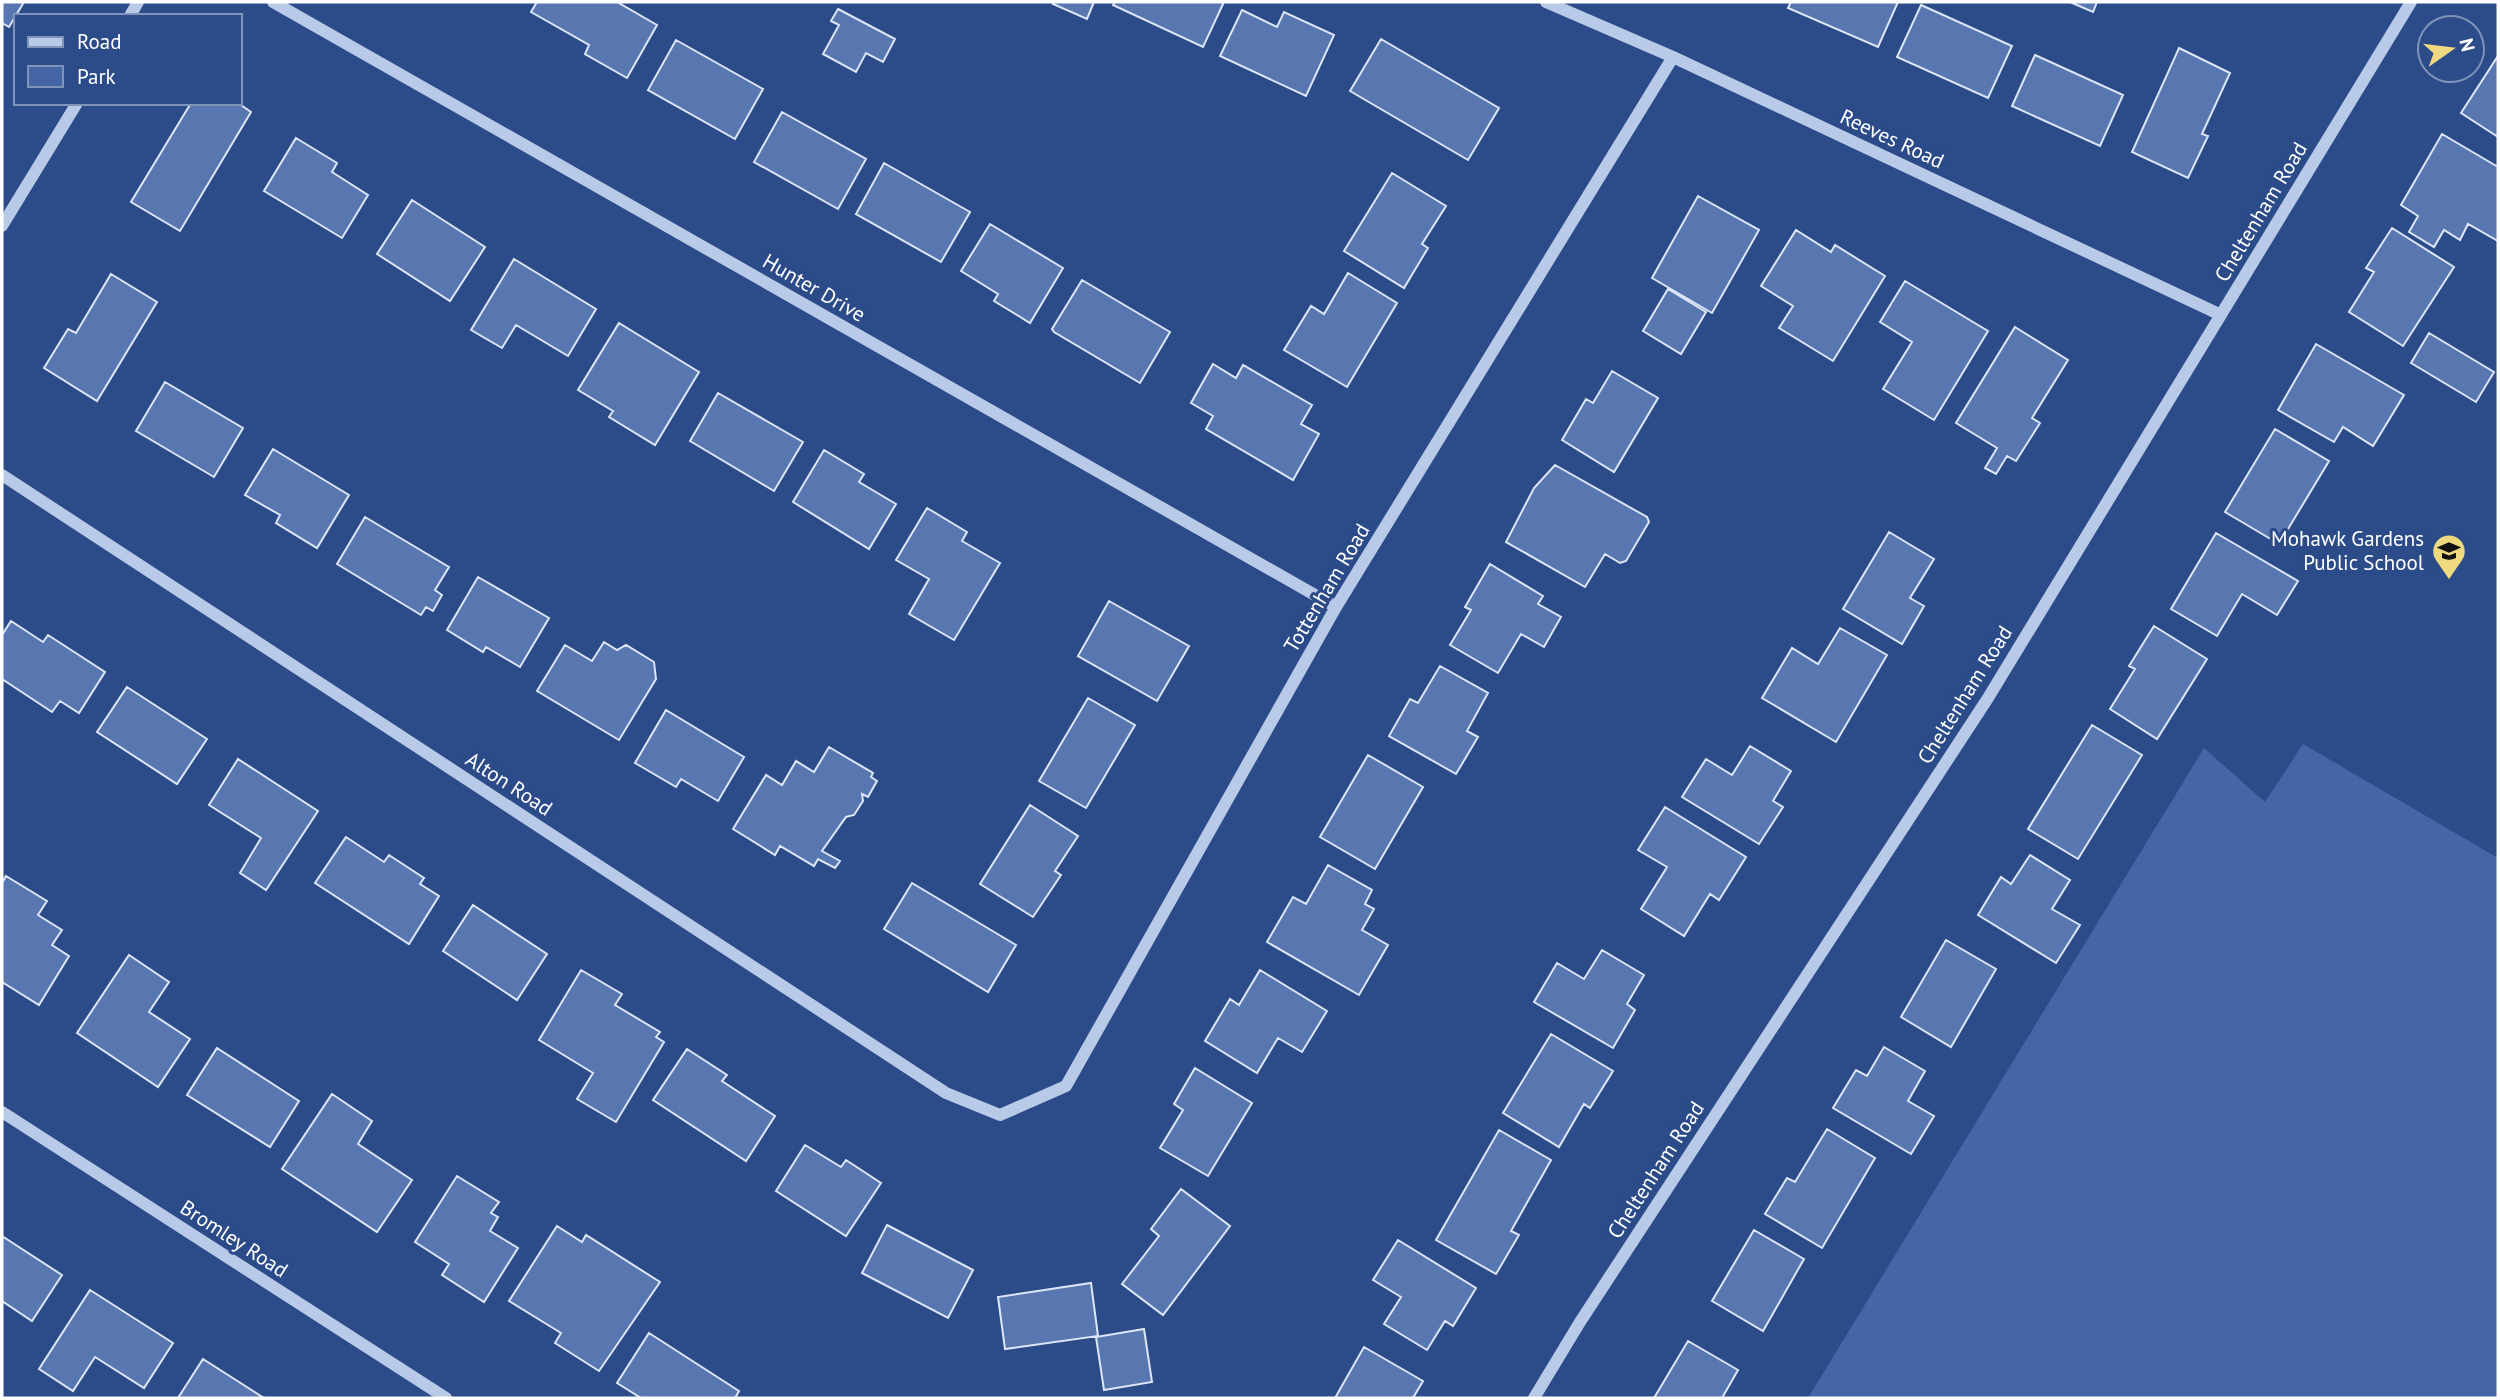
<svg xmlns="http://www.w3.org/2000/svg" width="2500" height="1400" viewBox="0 0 2500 1400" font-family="'PT Sans',sans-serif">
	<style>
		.green { fill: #4466a6 }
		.building { fill: #5877b1; stroke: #dce6f7; stroke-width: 2 }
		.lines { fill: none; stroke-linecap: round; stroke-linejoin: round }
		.minor { stroke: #b9cae8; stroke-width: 12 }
		.labels { text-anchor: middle; stroke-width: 6; stroke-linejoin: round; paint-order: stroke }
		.street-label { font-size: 21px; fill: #fff; stroke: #2b4b89 }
		.poi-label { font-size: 21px; fill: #fff; stroke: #2b4b89; text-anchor: end }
	</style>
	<rect width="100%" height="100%" fill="#2b4b89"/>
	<path class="green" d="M 2303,744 L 2498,858 L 2498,1398 L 1808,1398 L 2204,748 L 2265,802 Z"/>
	<path class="building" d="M 2,2 L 24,2 L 9,27 L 2,23 Z
		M 537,2 L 617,2 L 657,25 L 627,78 L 585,54 L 589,45 L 531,12 Z
		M 1054,2 L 1094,2 L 1087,19 L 1053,4 Z
		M 1115,2 L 1224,2 L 1203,47 L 1113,5 Z
		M 1791,2 L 1898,2 L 1878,47 L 1788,8 Z
		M 2070,2 L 2097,2 L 2093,12 Z
		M 1921,5 L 2012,46 L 1988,98 L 1897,57 Z
		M 838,9 L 895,39 L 883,62 L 866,53 L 856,72 L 823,54 L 839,25 L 831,21 Z
		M 1242,10 L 1277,27 L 1284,12 L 1334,35 L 1306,96 L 1220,56 Z
		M 1381,39 L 1499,108 L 1468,160 L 1350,91 Z
		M 676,40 L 763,89 L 735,139 L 648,90 Z
		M 2179,48 L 2230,73 L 2202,134 L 2208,136 L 2188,178 L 2132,152 Z
		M 2035,55 L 2123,95 L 2100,146 L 2012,106 Z
		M 2498,56 L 2498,137 L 2461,113 Z
		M 191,103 L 238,103 L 251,112 L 180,231 L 131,202 Z
		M 782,112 L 866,159 L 838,209 L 754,162 Z
		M 2442,134 L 2498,167 L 2498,241 L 2468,224 L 2460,240 L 2444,230 L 2434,247 L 2409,232 L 2418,216 L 2401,205 Z
		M 296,138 L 337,163 L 332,172 L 368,195 L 342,238 L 264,191 Z
		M 884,163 L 970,212 L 941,262 L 856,214 Z
		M 1392,173 L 1446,206 L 1422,244 L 1428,248 L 1404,288 L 1344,251 Z
		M 1698,196 L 1759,230 L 1712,313 L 1652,278 Z
		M 412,200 L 485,247 L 450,301 L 377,254 Z
		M 990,224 L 1063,268 L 1030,323 L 994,301 L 998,294 L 961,271 Z
		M 2392,228 L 2454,267 L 2403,346 L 2349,312 L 2374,272 L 2366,268 Z
		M 1796,230 L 1831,252 L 1835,245 L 1885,276 L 1833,361 L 1779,328 L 1793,306 L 1761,286 Z
		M 514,259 L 596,309 L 568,356 L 516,325 L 502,348 L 471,330 Z
		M 1348,273 L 1397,303 L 1347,387 L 1284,350 L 1311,306 L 1324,314 Z
		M 111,274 L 157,302 L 97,401 L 44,368 L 68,329 L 76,333 Z
		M 1082,280 L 1170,332 L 1140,383 L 1054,332 L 1052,329 Z
		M 1905,281 L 1988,331 L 1934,420 L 1883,389 L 1912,342 L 1880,322 Z
		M 1668,289 L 1706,312 L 1681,354 L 1643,331 Z
		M 619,323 L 699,372 L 655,445 L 609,417 L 613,411 L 578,390 Z
		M 2015,327 L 2068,360 L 2032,418 L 2040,423 L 2016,461 L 2007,456 L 1996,474 L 1985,468 L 1997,448 L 1956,423 Z
		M 2429,333 L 2494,372 L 2476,402 L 2411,363 Z
		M 2316,344 L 2404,395 L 2373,446 L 2343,427 L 2334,442 L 2278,410 Z
		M 1213,364 L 1236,378 L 1243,365 L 1312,405 L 1301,424 L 1319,434 L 1293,480 L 1206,429 L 1213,416 L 1191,403 Z
		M 1612,371 L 1658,398 L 1614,472 L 1562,440 L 1586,399 L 1593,403 Z
		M 165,382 L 243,428 L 214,477 L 136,431 Z
		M 718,393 L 803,442 L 774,491 L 690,441 Z
		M 2275,429 L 2329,461 L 2279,544 L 2225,512 Z
		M 273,449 L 349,495 L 317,548 L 276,523 L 280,515 L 245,495 Z
		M 824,450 L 864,474 L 859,482 L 896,504 L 869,549 L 793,502 Z
		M 1555,465 L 1647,517 L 1649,522 L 1626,561 L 1620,563 L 1605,554 L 1585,587 L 1506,542 L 1534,488 Z
		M 927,508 L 967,532 L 962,541 L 1000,563 L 954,640 L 909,614 L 929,579 L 896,560 Z
		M 365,517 L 449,567 L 435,590 L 442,595 L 433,611 L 426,607 L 421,615 L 337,564 Z
		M 1889,532 L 1934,559 L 1910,598 L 1924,606 L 1902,644 L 1843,609 Z
		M 2216,533 L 2298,581 L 2277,615 L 2242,594 L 2217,636 L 2171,609 Z
		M 1490,564 L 1543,596 L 1538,604 L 1561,617 L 1544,647 L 1521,634 L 1498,673 L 1450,645 L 1471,610 L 1465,607 Z
		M 478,577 L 549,618 L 520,667 L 486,647 L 483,652 L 447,630 Z
		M 1109,601 L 1189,646 L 1157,701 L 1078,656 Z
		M 11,621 L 43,642 L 48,635 L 105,672 L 79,713 L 60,701 L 52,712 L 2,679 L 2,635 Z
		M 2154,626 L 2207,659 L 2157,739 L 2110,709 L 2135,669 L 2129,666 Z
		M 1840,628 L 1887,655 L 1836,742 L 1762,698 L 1792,648 L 1818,664 Z
		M 604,642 L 617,650 L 626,645 L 654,662 L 656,679 L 619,740 L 537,691 L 565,645 L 592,661 Z
		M 1440,666 L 1488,693 L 1467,731 L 1478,737 L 1456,774 L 1389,736 L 1410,699 L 1418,703 Z
		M 127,687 L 207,739 L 177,784 L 97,732 Z
		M 1088,698 L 1135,725 L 1086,808 L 1039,781 Z
		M 666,710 L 744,757 L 718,801 L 681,779 L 676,787 L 635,763 Z
		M 2092,725 L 2142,755 L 2078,859 L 2028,829 Z
		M 1750,746 L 1791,771 L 1773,801 L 1783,807 L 1759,844 L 1682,797 L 1706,759 L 1732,775 Z
		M 829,747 L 873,773 L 871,777 L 877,781 L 868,797 L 862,794 L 863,801 L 854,815 L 846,817 L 822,851 L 840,861 L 835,868 L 818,859 L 814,866 L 780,846 L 775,855 L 733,829 L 766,775 L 782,785 L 796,761 L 814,772 Z
		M 1368,755 L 1423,787 L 1375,869 L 1320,837 Z
		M 238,759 L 318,811 L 266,890 L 240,873 L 261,838 L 209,805 Z
		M 1030,805 L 1078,836 L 1055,871 L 1061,875 L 1033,917 L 980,884 Z
		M 1665,807 L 1746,857 L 1719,900 L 1710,894 L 1684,936 L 1641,909 L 1667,867 L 1638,850 Z
		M 346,837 L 384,862 L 389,855 L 424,878 L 420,884 L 439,896 L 409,944 L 315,883 Z
		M 2030,855 L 2070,880 L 2052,909 L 2080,925 L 2056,963 L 1978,915 L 2001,877 L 2011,884 Z
		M 1328,865 L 1372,890 L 1365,904 L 1374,909 L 1362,930 L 1388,945 L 1359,995 L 1267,942 L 1293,897 L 1306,904 Z
		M 6,876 L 47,901 L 38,915 L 62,930 L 52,945 L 69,956 L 39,1005 L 2,982 L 2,883 Z
		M 912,883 L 1016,945 L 988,992 L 884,929 Z
		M 473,905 L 547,954 L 517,1000 L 443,951 Z
		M 1946,940 L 1996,969 L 1951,1047 L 1901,1017 Z
		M 1602,950 L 1644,975 L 1627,1004 L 1635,1010 L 1613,1048 L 1534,1002 L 1557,963 L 1584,979 Z
		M 129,955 L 169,982 L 149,1012 L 190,1039 L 158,1087 L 77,1033 Z
		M 581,970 L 622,994 L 615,1005 L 660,1032 L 656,1037 L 664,1042 L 616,1122 L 577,1099 L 593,1073 L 539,1040 Z
		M 1260,970 L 1327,1011 L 1302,1052 L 1278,1038 L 1257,1073 L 1205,1041 L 1230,999 L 1239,1005 Z
		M 1551,1034 L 1613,1071 L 1590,1108 L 1584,1104 L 1559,1147 L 1503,1113 Z
		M 1884,1047 L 1925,1071 L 1908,1101 L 1934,1116 L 1911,1154 L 1833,1108 L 1856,1070 L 1867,1076 Z
		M 217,1048 L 299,1101 L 270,1147 L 187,1095 Z
		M 687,1049 L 727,1075 L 722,1081 L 775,1116 L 746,1161 L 653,1100 Z
		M 1195,1068 L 1252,1103 L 1208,1176 L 1160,1148 L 1183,1110 L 1174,1104 Z
		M 332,1094 L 372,1121 L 358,1144 L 412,1180 L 377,1232 L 282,1169 Z
		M 1827,1129 L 1875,1158 L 1822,1248 L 1765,1214 L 1787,1178 L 1795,1182 Z
		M 1499,1130 L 1551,1160 L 1511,1231 L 1519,1235 L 1496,1274 L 1436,1240 Z
		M 805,1145 L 841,1167 L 846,1160 L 881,1183 L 846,1236 L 776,1191 Z
		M 457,1176 L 499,1202 L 491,1213 L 498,1217 L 490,1231 L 518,1248 L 484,1302 L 442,1275 L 449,1264 L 415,1242 Z
		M 1181,1189 L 1230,1226 L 1163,1315 L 1122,1284 L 1159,1236 L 1151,1229 Z
		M 887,1225 L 973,1270 L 948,1318 L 862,1273 Z
		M 557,1226 L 582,1242 L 586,1235 L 660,1282 L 599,1371 L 555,1343 L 561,1333 L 509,1301 Z
		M 1754,1230 L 1804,1259 L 1763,1331 L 1712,1301 Z
		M 2,1236 L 62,1275 L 32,1321 L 2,1301 Z
		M 1398,1240 L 1476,1288 L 1453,1326 L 1445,1321 L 1427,1350 L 1384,1324 L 1401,1297 L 1373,1280 Z
		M 1091,1283 L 1098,1336 L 1005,1349 L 998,1297 Z
		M 90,1290 L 173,1343 L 144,1388 L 95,1357 L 73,1391 L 39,1369 Z
		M 1144,1329 L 1152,1382 L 1104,1390 L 1096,1337 Z
		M 649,1333 L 739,1391 L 735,1398 L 641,1398 L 617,1383 Z
		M 1688,1341 L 1738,1370 L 1722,1398 L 1654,1398 Z
		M 1364,1347 L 1423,1381 L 1413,1398 L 1335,1398 Z
		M 203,1359 L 264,1398 L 178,1398 Z"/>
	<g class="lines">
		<path class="minor" d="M 273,2 L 1336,607
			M 1546,2 L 1673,57 L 2221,315
			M 130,16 L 138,2
			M 2,226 L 77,103
			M 2,475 L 946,1093 L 1000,1115 L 1066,1086 L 1336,607 L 1673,57
			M 2,1112 L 446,1398
			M 1534,1398 L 1580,1322 L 1988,698 L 2411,2"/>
	</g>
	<defs>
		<g id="school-pin" transform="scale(1.75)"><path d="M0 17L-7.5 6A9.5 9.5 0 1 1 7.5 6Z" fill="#eed981" stroke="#2b4b89"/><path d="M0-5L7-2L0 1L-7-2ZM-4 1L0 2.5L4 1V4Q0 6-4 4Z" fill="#111"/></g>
	</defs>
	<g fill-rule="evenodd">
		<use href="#school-pin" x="2449" y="551"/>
	</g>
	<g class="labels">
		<g class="street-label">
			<text transform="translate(1892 139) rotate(25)" y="7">Reeves Road</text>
			<text transform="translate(2261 212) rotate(-59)" y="7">Cheltenham Road</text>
			<text transform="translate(814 288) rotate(30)" y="7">Hunter Drive</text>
			<text transform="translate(1327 588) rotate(-59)" y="7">Tottenham Road</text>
			<text transform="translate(1965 695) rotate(-58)" y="7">Cheltenham Road</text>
			<text transform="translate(509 784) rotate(33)" y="7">Alton Road</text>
			<text transform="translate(1656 1170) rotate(-57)" y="7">Cheltenham Road</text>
			<text transform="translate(234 1239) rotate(33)" y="7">Bromley Road</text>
		</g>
		<g class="poi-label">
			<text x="2424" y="546">Mohawk Gardens<tspan x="2424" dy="24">Public School</tspan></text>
		</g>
	</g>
	<rect width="2500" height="1400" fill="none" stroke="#ffffff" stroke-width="7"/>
	<rect x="14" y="14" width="228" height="91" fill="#2b4b89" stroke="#8093b8" stroke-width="2"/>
	<rect x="28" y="37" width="35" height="10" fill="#b9cae8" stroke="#8093b8" stroke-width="2"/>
	<text x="77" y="49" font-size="21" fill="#ffffff">Road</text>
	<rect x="28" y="66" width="35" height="21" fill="#4466a6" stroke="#8093b8" stroke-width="2"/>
	<text x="77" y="84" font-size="21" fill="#ffffff">Park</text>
	<g transform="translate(2451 49) rotate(76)"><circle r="33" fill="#2b4b89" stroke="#8093b8" stroke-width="2"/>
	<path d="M0-5L12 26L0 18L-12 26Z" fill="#eed981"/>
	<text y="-10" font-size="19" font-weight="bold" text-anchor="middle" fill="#ffffff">N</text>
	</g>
</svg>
